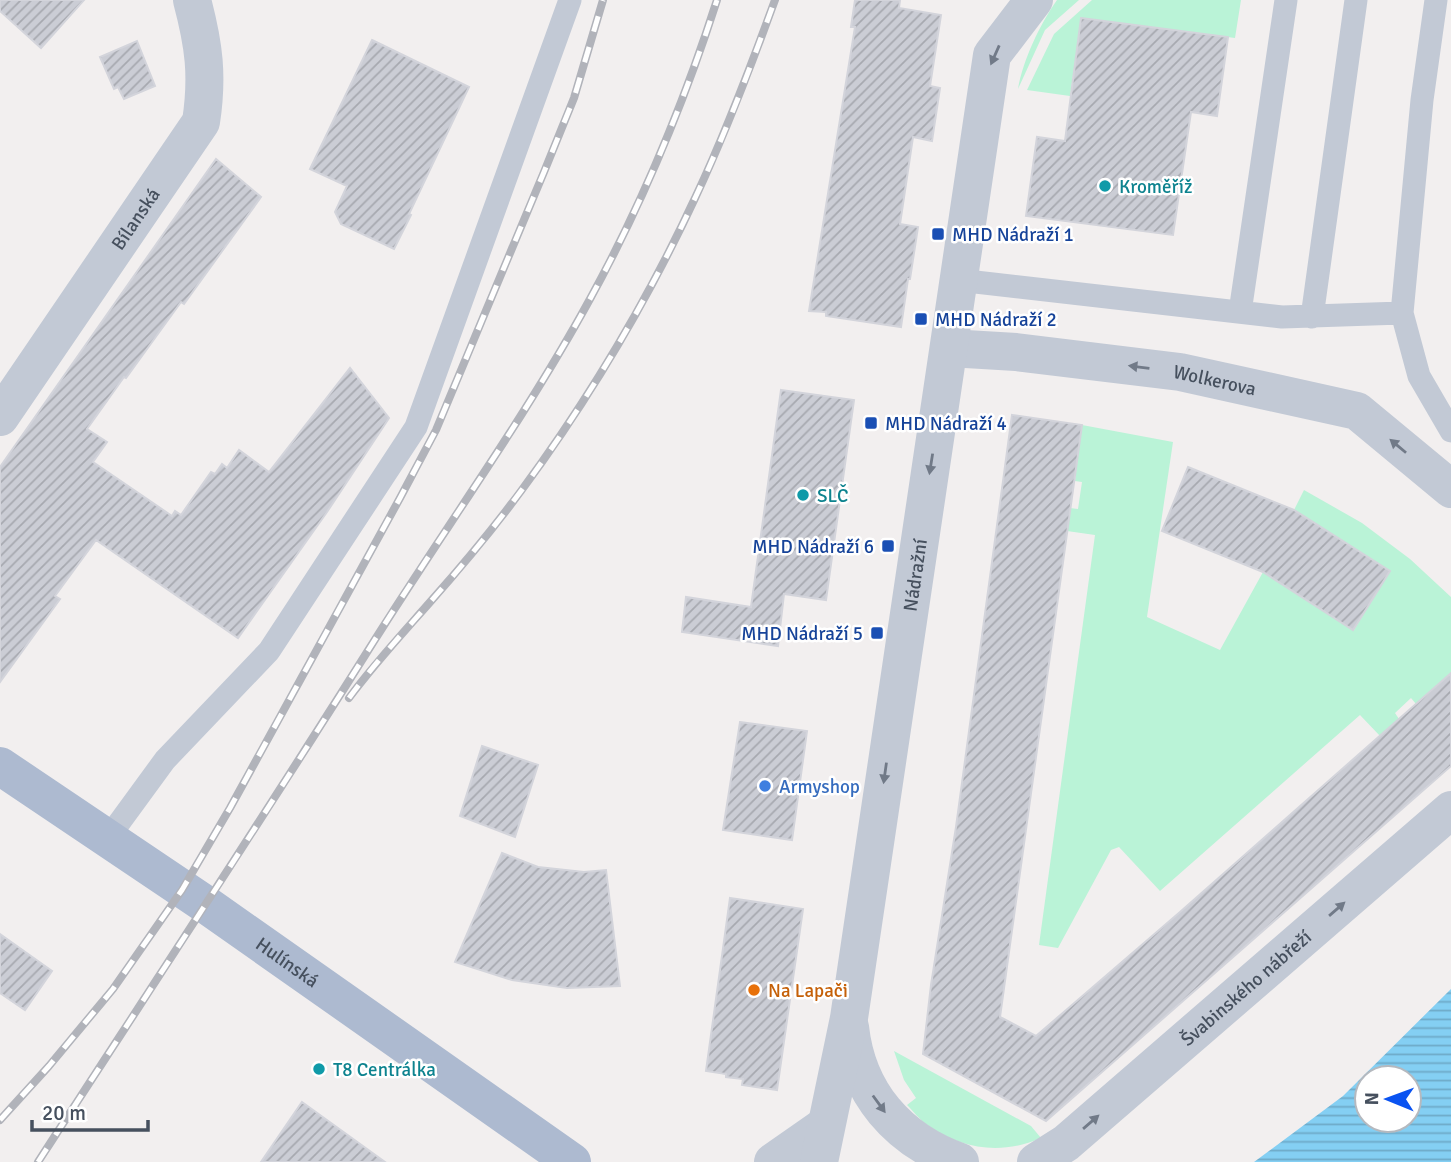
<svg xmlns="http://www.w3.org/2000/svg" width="1451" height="1162" viewBox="0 0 1451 1162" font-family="Signika,sans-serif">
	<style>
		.grass { fill: #baf3d7 }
		.water { fill: url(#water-rules); fill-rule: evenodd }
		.building { fill: url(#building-hatch); stroke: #d3d4db; stroke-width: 2 }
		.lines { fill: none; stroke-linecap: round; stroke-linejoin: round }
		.lane { stroke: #c2c9d5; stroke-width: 23 }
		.street { stroke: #c2c9d5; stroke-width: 38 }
		.primary { stroke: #adbad0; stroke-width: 38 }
		.rail-casing { stroke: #b1b3ba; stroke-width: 8 }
		.rail { stroke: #fff; stroke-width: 5; stroke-dasharray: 16; stroke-linecap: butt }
		.oneway { fill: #717a88 }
		.culture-dot { fill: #0f9aa8; stroke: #fff; stroke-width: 2.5 }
		.transit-dot { fill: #1a4fb4; stroke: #fff; stroke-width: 2.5 }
		.shop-dot { fill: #3f7fe0; stroke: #fff; stroke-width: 2.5 }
		.food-dot { fill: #e8710a; stroke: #fff; stroke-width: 2.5 }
		.labels { text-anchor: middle; stroke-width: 5; stroke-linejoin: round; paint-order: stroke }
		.culture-label { font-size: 19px; fill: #0d838f; stroke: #fff; text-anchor: start }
		.street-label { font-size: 19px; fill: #46505e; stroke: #fff }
		.transit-label { font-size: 19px; fill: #164399; stroke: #fff; text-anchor: start }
		.shop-label { font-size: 19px; fill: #366cbe; stroke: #fff; text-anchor: start }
		.food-label { font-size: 19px; fill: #c56008; stroke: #fff; text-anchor: start }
	</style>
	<defs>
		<pattern id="water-rules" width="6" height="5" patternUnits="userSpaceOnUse" patternTransform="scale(1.75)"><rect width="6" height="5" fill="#84cff3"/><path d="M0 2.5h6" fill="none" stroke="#6eaac8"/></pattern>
		<pattern id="building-hatch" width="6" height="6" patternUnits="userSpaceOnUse" patternTransform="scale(1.75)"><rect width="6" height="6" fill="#cbcdd5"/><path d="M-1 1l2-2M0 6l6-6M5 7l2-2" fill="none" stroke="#a7a9b0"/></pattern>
	</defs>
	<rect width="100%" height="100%" fill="#f2efef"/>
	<path class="grass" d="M 1057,0 L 1079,0 L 1045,30 L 1018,89 C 1023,60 1040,24 1057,0 Z
		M 1092,0 L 1241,0 L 1235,38 L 1081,18 L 1070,96 L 1027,90 L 1054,34 Z
		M 1082,425 L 1173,442 L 1147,617 L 1220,650 L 1263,572 L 1354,630 L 1390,571 L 1294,510 L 1304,490 L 1362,523 L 1410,559 L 1451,597 L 1451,673 L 1416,704 L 1411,698 L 1395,713 L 1399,719 L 1380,736 L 1360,715 L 1160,891 L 1119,847 L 1111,850 L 1058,948 L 1039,945 L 1095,535 L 1067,531 L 1070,508 L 1078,509 L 1082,482 L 1075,481 Z
		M 894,1051 L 1031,1126 L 1041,1138 C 1002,1155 962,1150 926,1124 C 919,1119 913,1111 907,1105 L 916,1098 L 904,1080 Z"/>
	<path class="water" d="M 1451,989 L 1451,1162 L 1254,1162 L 1343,1096 ZM 1367,1078 L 1409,1078 L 1409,1120 L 1367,1120 Z"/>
	<path class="building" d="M 0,0 L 84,0 L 41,48 L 0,11 Z
		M 855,0 L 900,0 L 899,8 L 941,15 L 930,86 L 940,88 L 932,141 L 913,137 L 900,224 L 918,227 L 910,279 L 908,279 L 901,327 L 826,316 L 826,312 L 809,311 L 855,27 L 851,27 Z
		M 1081,18 L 1228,37 L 1217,116 L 1191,112 L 1173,235 L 1026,216 L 1037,137 L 1065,141 Z
		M 372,40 L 469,87 L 409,214 L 411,215 L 394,249 L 341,224 L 335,212 L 347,186 L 310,169 Z
		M 137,41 L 155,86 L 124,99 L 118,87 L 114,89 L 100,57 Z
		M 216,159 L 261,197 L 184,304 L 181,302 L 126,378 L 124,377 L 87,429 L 107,442 L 93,462 L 172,516 L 175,511 L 181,515 L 211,472 L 215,474 L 222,464 L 227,468 L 239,450 L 269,472 L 350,368 L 389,418 L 327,512 L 238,638 L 96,540 L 55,596 L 60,599 L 0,682 L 0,467 Z
		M 781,390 L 854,400 L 826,600 L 784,594 L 778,646 L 682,632 L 686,597 L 751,607 Z
		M 1012,415 L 1082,425 L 1000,1017 L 1036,1036 L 1180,912 L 1451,673 L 1451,766 L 1046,1121 L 923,1054 L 931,985 L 956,827 Z
		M 1188,467 L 1294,510 L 1390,571 L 1353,630 L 1263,572 L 1162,531 Z
		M 740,722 L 807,731 L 792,840 L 723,830 Z
		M 482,746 L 538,765 L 515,837 L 460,816 Z
		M 502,853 L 538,867 L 584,872 L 606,870 L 620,986 L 567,988 L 512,980 L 455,962 Z
		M 730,898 L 803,909 L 777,1090 L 742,1085 L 743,1079 L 726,1077 L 726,1074 L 706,1071 Z
		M 0,934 L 52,971 L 25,1010 L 0,993 Z
		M 302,1102 L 385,1162 L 261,1162 Z"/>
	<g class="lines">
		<path class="lane" d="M 1436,0 L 1422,100 L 1402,313 L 1419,376 L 1451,431
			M 958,280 L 1282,317 L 1402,313
			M 1240,312 L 1286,0
			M 1312,317 L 1356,0
			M 108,838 L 165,760 L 269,651 L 416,427 L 570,0"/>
		<g class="street">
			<path id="s1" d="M 949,348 L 1016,352 L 1180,372 L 1357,411 L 1451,489"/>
			<path id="s2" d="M 0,417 L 201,122 C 208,76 204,45 192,0"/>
			<path d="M 850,1027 C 857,1093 898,1140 960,1162"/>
			<path d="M 773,1162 L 826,1125"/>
			<path id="s3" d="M 819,1162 L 849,1018 L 992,55 L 1034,0"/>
			<path id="s4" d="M 1036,1162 L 1066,1143 L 1451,810"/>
		</g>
		<path class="primary" id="s5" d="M 0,766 L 205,904 L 572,1162"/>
		<g class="rail-casing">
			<path id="rail" d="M 349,698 C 374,664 403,633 431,601 C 462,566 493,529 521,491 C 589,399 648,300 696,196 C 726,132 751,66 775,0
				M 0,1120 L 49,1066 L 113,989 L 182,890 L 230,808 L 400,498 L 436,430 L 544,172 L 574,98 L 603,0
				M 38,1162 C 149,991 261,821 369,649 C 442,532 524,420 590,299 C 642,204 684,103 717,0"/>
		</g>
		<use href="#rail" class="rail"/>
	</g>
	<defs><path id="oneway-solid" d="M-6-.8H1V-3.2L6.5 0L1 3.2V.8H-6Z" transform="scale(1.75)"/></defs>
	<g class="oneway">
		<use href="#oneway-solid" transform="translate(995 55) rotate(114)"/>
		<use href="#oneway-solid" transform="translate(1139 367) rotate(-173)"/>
		<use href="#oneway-solid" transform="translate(1398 446) rotate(-140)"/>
		<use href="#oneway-solid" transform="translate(931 464) rotate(99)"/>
		<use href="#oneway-solid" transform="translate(885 773) rotate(98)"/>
		<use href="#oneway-solid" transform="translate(1337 909) rotate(-41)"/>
		<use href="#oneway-solid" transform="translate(879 1104) rotate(54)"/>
		<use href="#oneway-solid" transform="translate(1091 1122) rotate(-41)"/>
	</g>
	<g class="culture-dot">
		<circle cx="1105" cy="186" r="7"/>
		<circle cx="803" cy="495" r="7"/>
		<circle cx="319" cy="1069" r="7"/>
	</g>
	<g class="transit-dot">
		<rect x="931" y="227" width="14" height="14" rx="3.5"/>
		<rect x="914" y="312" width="14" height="14" rx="3.5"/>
		<rect x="864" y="416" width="14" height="14" rx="3.5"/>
		<rect x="881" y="539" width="14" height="14" rx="3.5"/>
		<rect x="870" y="626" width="14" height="14" rx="3.5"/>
	</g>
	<circle class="shop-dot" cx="765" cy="786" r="7"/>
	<circle class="food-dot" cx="754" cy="990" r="7"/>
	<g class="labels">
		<g class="culture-label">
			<text x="1119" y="193">Kroměříž</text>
			<text x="817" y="502">SLČ</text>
			<text x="333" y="1076">T8 Centrálka</text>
		</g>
		<g class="street-label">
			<text dy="7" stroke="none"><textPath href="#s2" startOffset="240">Bílanská</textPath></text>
			<text dy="7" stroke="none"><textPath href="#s1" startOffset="268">Wolkerova</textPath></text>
			<text dy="7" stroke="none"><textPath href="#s3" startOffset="595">Nádražní</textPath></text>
			<text dy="7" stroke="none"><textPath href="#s5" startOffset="348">Hulínská</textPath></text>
			<text dy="7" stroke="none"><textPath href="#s4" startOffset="273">Švabinského nábřeží</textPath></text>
		</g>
		<g class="transit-label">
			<text x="952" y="241">MHD Nádraží 1</text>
			<text x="935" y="326">MHD Nádraží 2</text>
			<text x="885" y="430">MHD Nádraží 4</text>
			<text x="874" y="553" text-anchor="end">MHD Nádraží 6</text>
			<text x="863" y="640" text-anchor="end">MHD Nádraží 5</text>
		</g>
		<g class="shop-label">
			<text x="779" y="793">Armyshop</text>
		</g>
		<g class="food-label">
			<text x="768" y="997">Na Lapači</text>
		</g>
	</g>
	<g transform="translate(1388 1099) rotate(271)"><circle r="33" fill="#ffffff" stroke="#b5b9bf" stroke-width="2"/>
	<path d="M0-5L12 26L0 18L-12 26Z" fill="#0a53f1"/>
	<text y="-10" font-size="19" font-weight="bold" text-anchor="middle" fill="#46505e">N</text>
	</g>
	<path d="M32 1120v10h116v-10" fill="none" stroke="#46505e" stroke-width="3.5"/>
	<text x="42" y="1120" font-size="21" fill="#46505e" stroke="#ffffff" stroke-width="5" paint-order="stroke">20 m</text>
</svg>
